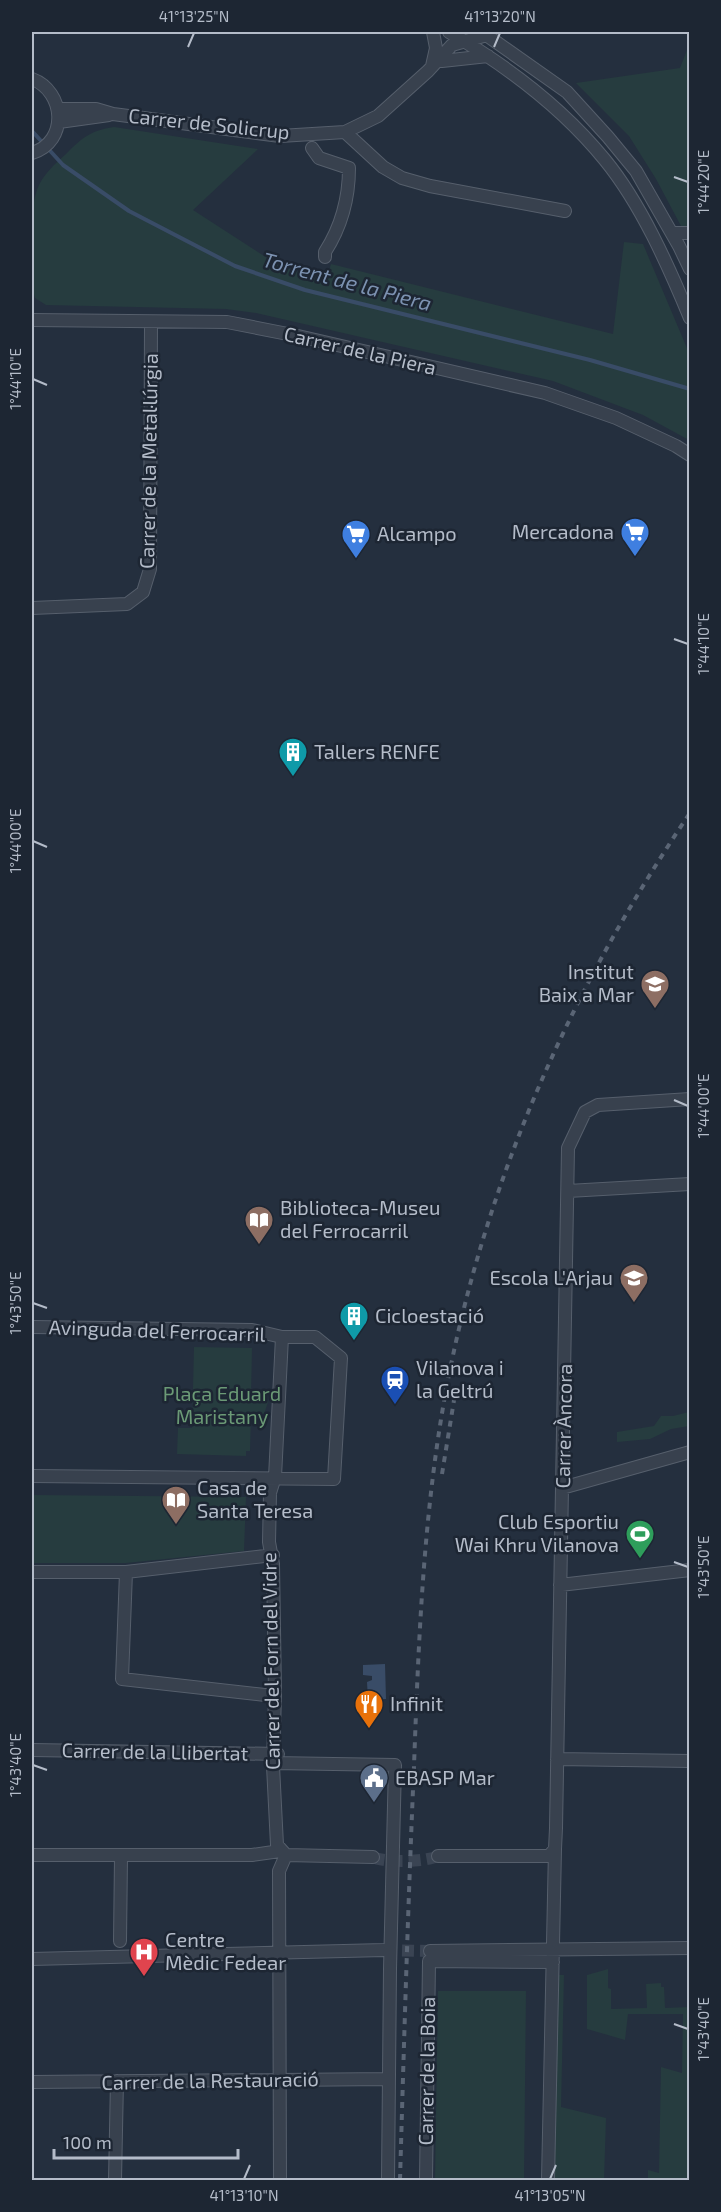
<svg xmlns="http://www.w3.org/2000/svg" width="721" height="2212" viewBox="0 0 721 2212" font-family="'Exo 2',sans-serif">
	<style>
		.green { fill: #263c3f }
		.water { fill: #394c67 }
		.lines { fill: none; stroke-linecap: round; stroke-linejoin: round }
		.stream { stroke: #394c67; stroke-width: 4 }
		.minor-tunnel { stroke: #3a4453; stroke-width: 12; stroke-dasharray: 12 6; stroke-linecap: butt }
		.minor-casing { stroke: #565f6c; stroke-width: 14 }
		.minor { stroke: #38414e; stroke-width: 12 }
		.rail { stroke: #5a6575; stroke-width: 4; stroke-dasharray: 6 6; stroke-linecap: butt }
		.ticks { fill: none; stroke: #b4bcc9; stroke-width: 2 }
		.labels { text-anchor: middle; stroke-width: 5; stroke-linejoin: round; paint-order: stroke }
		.street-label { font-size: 20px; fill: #b4bcc9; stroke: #1d2633 }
		.poi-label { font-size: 20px; fill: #b4bcc9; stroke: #1d2633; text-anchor: start }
		.park-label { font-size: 20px; fill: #6b9a76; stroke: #1d2633 }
		.water-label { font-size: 21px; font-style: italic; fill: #7c92b1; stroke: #1d2633 }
		.neatline { fill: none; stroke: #b4bcc9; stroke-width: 2 }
		.ticks-label { font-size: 15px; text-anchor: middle; fill: #b4bcc9 }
	</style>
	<rect width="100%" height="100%" fill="#242f3e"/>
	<path class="green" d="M 687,32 L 689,32 L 689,241 L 656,179 L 629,136 L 576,83 L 680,68 L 689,45 Z
		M 114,127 L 258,149 L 193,210 L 278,265 L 326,281 L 331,264 L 613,334 L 624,242 L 643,244 L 689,353 L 689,440 L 643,415 L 553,381 L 256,313 L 226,309 L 46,305 L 35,298 L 32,288 C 32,260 28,215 37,190 C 42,175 55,164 66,154 C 83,137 90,131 114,127 Z
		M 194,1347 L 252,1348 L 251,1396 L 267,1398 L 268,1402 L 264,1414 L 251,1414 L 250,1451 L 246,1451 L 246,1456 L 177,1454 L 178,1428 L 192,1428 Z
		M 689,1412 L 689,1426 L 671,1429 L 650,1439 L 617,1442 L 617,1432 L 654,1426 L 661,1416 L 673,1416 Z
		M 32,1495 L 246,1497 L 244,1551 L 126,1563 L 32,1563 Z
		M 608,1969 L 608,1988 L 611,1989 L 611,2009 L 647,2008 L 646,1984 L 661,1983 L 661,1987 L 664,1987 L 665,2008 L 689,2007 L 689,2180 L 648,2180 L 648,2170 L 659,2173 L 661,2067 L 682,2073 L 683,2014 L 628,2014 L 625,2040 L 587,2029 L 587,1975 Z
		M 558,1975 L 564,1975 L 561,2107 L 606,2118 L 604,2180 L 554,2180 Z
		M 438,1991 L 526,1991 L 524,2180 L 435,2180 Z"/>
	<path class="water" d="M 385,1664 L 386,1699 L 368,1700 L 367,1682 L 372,1680 L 372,1676 L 363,1675 L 363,1665 Z"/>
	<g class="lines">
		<path class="stream" d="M 32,131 L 63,165 L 129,211 L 235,266 L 305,290 L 590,360 L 690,389"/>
		<path class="minor-tunnel" d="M 373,1857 C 384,1863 426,1862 438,1856
			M 384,1950 L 430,1951"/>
		<g class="minor-casing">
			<path id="minor" d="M 449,32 C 507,66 562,107 605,160 C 641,204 668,265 690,318
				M 482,32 L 567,92 L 608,137 L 636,171 L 679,246 L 690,269
				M 442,61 L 488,56
				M 432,66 L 436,48 L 433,32
				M 32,79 C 65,91 69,142 32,153
				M 59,109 L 96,109 L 113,114 L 280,136 L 345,132 L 378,116 L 428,71 L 452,45 L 487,35
				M 59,122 L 109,115
				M 345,132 L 383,167 L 402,178 L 430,186 L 565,211
				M 312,148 L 319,158 L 349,168 C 349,198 341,227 325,252 L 325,257
				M 672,233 L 690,233
				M 32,320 L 227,322 L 298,336 L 545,393 L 616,418 L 676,446 L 690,455
				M 32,608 L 127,604 L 143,592 L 150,569 L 151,322
				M 568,1191 L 690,1184
				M 32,1327 L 252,1330 L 282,1337 L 315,1337 L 341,1358 L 334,1479 L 32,1476
				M 282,1337 L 275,1477 L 270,1493 L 269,1542 L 273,1564 L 275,1694 L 273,1766 L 277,1845 L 286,1855 L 373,1857
				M 562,1488 L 690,1452
				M 32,1572 L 126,1572 L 273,1555
				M 126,1572 L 122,1679 L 274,1696
				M 560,1585 L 690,1570
				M 32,1750 L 278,1754
				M 557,1759 L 690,1761
				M 273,1763 L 395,1765 L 390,1969 L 388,2180
				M 32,1855 L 252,1855 L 280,1851
				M 438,1856 L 549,1856
				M 549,1856 L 555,1849 L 556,1828 L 568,1148 L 585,1112 L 598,1105 L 690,1099
				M 120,1941 L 121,1857
				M 430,1951 L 690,1948
				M 32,1959 L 384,1950
				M 32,2082 L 388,2079
				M 115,2180 L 117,2081
				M 280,2180 L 279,1871 L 286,1855
				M 426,2180 L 429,1961 L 553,1962
				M 548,2180 L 555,1849"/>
		</g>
		<use href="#minor" class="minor"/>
		<path class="rail" d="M 442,1474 L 456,1388
			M 400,2180 C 404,2042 408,1904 414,1766 C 419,1630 424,1493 452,1360 C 494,1161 576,981 690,813"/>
	</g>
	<path class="ticks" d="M 188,47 L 194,33M 494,47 L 500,33M 674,177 L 688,182M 33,379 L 47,385M 674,639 L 688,644M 33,841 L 47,847M 674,1100 L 688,1106M 33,1303 L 47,1308M 674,1562 L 688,1567M 33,1765 L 47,1770M 674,2024 L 688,2029M 244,2179 L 250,2165M 550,2179 L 556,2165"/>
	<defs>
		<g id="supermarket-pin" transform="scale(1.5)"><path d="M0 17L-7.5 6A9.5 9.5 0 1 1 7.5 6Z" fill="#3f7fe0" stroke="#1d2633"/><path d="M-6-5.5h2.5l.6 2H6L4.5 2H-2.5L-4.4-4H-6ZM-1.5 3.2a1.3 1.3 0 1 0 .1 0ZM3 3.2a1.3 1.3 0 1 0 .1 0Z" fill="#fff"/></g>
		<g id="building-pin" transform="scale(1.5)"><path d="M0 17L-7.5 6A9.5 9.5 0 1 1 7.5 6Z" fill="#0f9aa8" stroke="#1d2633"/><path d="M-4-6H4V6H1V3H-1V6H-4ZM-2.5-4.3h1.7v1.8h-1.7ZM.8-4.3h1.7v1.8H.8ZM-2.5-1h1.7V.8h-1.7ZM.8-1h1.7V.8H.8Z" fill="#fff"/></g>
		<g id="school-pin" transform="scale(1.5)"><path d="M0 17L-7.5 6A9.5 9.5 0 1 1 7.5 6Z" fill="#8d6e63" stroke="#1d2633"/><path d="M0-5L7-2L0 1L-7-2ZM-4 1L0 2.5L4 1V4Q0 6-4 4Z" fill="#fff"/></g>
		<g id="library-pin" transform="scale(1.5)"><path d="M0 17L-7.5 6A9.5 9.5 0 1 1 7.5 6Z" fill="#8d6e63" stroke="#1d2633"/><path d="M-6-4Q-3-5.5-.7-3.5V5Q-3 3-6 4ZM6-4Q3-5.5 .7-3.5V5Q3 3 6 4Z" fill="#fff"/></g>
		<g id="station-pin" transform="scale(1.5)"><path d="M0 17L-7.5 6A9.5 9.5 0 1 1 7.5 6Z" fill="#1a4fb4" stroke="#1d2633"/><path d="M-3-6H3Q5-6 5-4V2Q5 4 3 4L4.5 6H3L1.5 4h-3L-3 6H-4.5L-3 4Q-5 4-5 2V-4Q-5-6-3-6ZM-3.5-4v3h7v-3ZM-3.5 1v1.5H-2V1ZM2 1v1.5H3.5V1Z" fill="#fff"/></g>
		<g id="stadium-pin" transform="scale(1.5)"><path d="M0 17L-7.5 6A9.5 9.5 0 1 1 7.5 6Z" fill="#2e9e5b" stroke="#1d2633"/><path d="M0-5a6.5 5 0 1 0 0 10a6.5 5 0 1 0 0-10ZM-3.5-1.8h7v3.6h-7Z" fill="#fff"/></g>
		<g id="restaurant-pin" transform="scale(1.5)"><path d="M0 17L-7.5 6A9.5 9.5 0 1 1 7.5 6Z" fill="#e8710a" stroke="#1d2633"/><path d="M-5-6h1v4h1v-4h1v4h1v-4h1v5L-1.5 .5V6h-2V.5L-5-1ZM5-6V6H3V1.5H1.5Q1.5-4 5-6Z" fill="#fff"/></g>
		<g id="civic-pin" transform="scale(1.5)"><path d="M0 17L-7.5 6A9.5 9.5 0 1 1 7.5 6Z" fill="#5c6f8a" stroke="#1d2633"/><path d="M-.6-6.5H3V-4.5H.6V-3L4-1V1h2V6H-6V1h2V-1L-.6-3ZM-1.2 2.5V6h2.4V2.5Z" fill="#fff"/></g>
		<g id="hospital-pin" transform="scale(1.5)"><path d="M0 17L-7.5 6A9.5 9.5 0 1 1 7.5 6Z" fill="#e0444e" stroke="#1d2633"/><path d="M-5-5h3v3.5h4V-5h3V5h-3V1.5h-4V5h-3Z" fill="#fff"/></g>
	</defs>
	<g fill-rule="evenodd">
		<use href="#supermarket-pin" x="635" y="532"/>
		<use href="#supermarket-pin" x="356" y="534"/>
		<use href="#building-pin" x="293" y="752"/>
		<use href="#school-pin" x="655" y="984"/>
		<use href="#library-pin" x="259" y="1220"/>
		<use href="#school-pin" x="634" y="1278"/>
		<use href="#building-pin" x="354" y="1316"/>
		<use href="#station-pin" x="395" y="1380"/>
		<use href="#library-pin" x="176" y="1500"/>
		<use href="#stadium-pin" x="640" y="1534"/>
		<use href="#restaurant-pin" x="369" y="1704"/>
		<use href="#civic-pin" x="374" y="1778"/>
		<use href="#hospital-pin" x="144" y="1952"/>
	</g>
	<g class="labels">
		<g class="street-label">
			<text transform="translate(209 124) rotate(6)" y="7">Carrer de Solicrup</text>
			<text transform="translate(360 351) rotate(13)" y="7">Carrer de la Piera</text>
			<text transform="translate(149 461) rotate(-89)" y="7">Carrer de la Metal·lúrgia</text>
			<text transform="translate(157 1331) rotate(2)" y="7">Avinguda del Ferrocarril</text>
			<text transform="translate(564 1426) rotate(-89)" y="7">Carrer Àncora</text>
			<text transform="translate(271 1661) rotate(-91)" y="7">Carrer del Forn del Vidre</text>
			<text transform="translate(155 1752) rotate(1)" y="7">Carrer de la Llibertat</text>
			<text transform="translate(427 2071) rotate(-89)" y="7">Carrer de la Boia</text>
			<text transform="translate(210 2081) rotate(-1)" y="7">Carrer de la Restauració</text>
		</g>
		<g class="poi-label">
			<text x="614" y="539" text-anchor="end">Mercadona</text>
			<text x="377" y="541">Alcampo</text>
			<text x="314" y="759">Tallers RENFE</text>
			<text x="634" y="979" text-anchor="end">Institut<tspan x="634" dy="23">Baix a Mar</tspan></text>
			<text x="280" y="1215">Biblioteca-Museu<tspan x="280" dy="23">del Ferrocarril</tspan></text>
			<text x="613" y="1285" text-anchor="end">Escola L'Arjau</text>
			<text x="375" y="1323">Cicloestació</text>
			<text x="416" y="1375">Vilanova i<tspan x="416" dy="23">la Geltrú</tspan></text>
			<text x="197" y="1495">Casa de<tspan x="197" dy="23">Santa Teresa</tspan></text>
			<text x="619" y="1529" text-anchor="end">Club Esportiu<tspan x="619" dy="23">Wai Khru Vilanova</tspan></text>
			<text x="390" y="1711">Infinit</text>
			<text x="395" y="1785">EBASP Mar</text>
			<text x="165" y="1947">Centre<tspan x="165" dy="23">Mèdic Fedear</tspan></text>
		</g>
		<g class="park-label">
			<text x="222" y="1401">Plaça Eduard<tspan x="222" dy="23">Maristany</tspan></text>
		</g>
		<g class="water-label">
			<text transform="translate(347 282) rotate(15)" y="7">Torrent de la Piera</text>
		</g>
	</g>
	<rect width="721" height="2212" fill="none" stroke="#1d2633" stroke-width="66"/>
	<path d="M54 2149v9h184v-9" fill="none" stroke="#b4bcc9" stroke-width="3"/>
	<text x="63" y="2149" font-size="18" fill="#b4bcc9" stroke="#1d2633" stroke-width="4.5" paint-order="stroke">100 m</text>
	<rect x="33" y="33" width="655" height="2146" class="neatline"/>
	<g class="ticks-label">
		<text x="194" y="22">41°13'25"N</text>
		<text x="500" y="22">41°13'20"N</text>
		<text transform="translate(704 182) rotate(-90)" y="5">1°44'20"E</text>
		<text transform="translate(16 379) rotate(-90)" y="5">1°44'10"E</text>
		<text transform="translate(704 644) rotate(-90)" y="5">1°44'10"E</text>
		<text transform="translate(16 841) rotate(-90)" y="5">1°44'00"E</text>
		<text transform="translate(704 1106) rotate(-90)" y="5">1°44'00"E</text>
		<text transform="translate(16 1303) rotate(-90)" y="5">1°43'50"E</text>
		<text transform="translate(704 1567) rotate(-90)" y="5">1°43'50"E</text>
		<text transform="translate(16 1765) rotate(-90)" y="5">1°43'40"E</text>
		<text transform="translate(704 2029) rotate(-90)" y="5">1°43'40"E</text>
		<text x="244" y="2201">41°13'10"N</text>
		<text x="550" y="2201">41°13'05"N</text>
	</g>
</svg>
